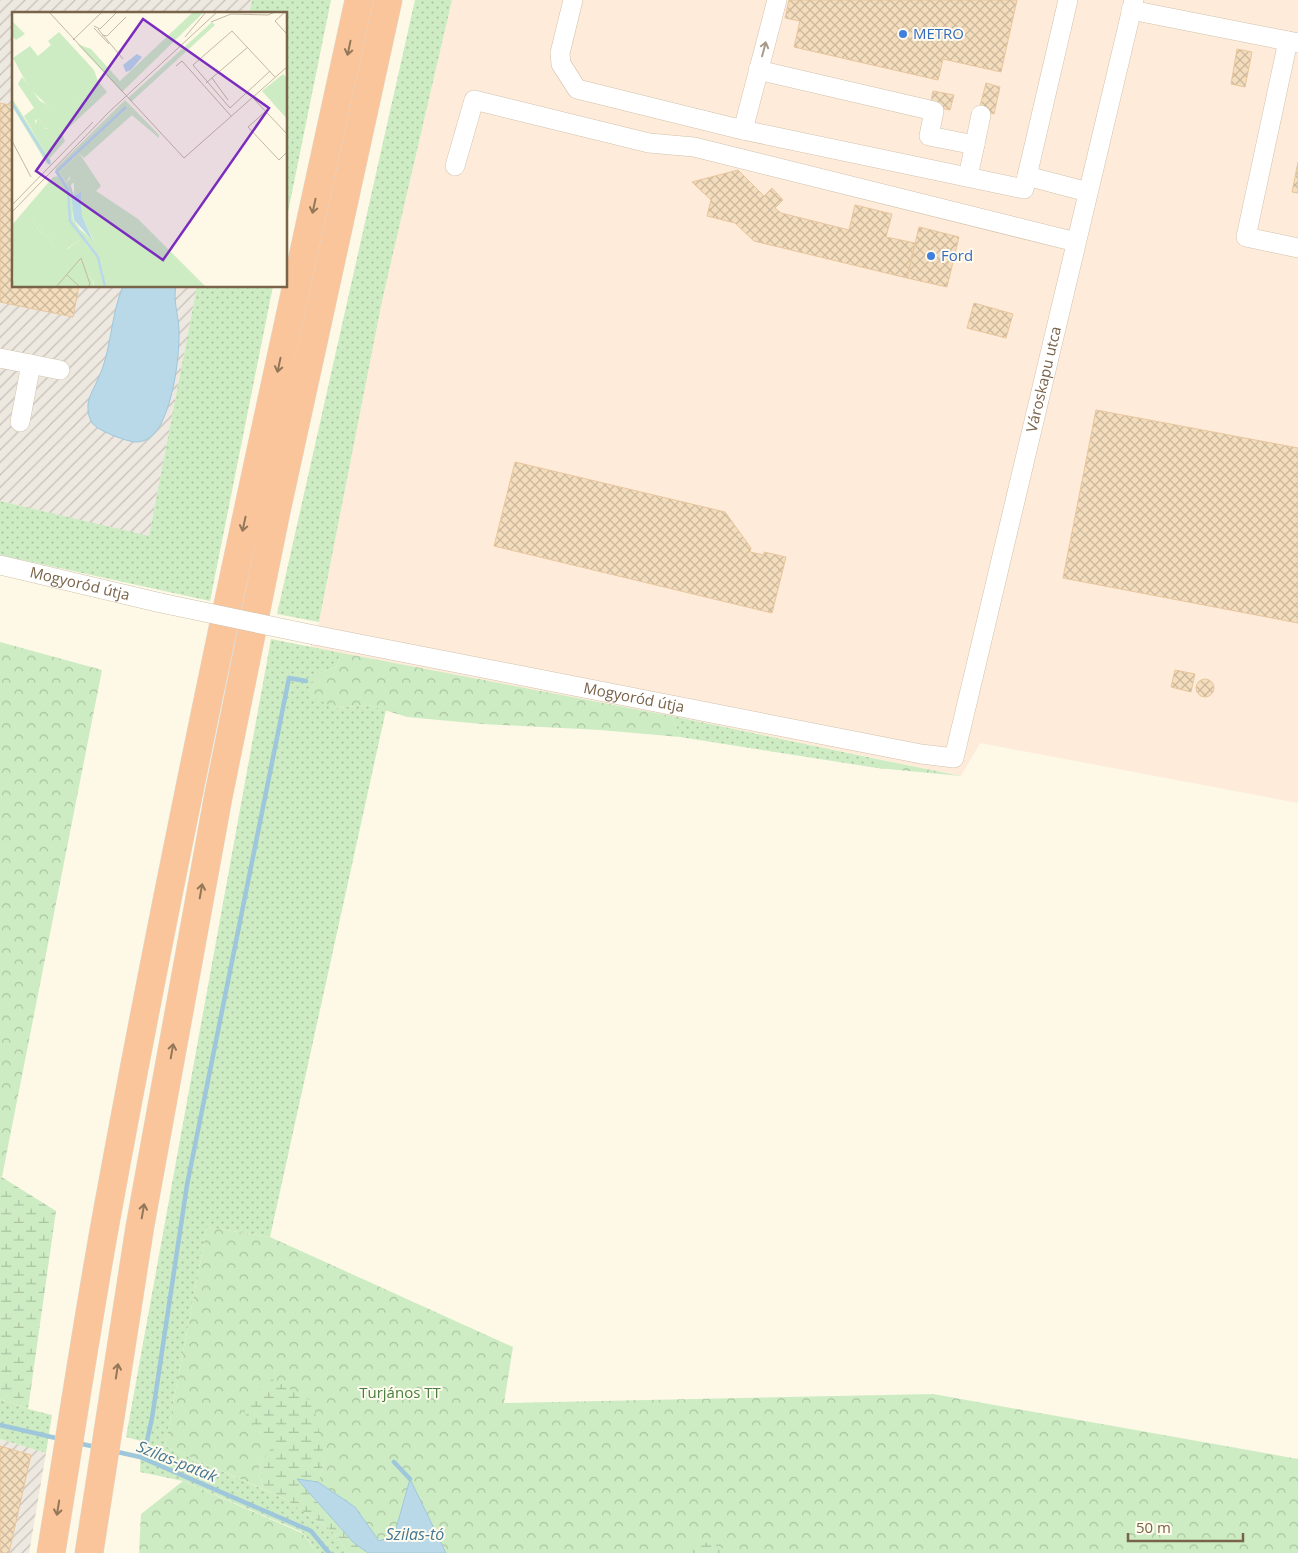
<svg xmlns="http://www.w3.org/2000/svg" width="1298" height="1553" viewBox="0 0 1298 1553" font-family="'Open Sans',sans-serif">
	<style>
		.commercial { fill: #feebda }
		.industrial { fill: url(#industrial-furrows) }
		.grass { fill: url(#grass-dots) }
		.forest { fill: url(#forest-crowns) }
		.wetland { fill: url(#wetland-marsh) }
		.water { fill: #b9d9e8; stroke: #9fc7db }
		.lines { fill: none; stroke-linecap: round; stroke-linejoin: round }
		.stream { stroke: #9fc7db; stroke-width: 4.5 }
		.building { fill: url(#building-cross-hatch); stroke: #e8c69c }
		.minor-casing { stroke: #d0c2ab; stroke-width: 20 }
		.highway-casing { stroke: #dfdad3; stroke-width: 29 }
		.minor { stroke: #fff; stroke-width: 19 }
		.highway { stroke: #fac59b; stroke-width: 28 }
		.minor-bridge-casing { stroke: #d0c2ab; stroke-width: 20; stroke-linecap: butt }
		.minor-bridge { stroke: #fff; stroke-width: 19 }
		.oneway { stroke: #937759 }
		.oneway2 { stroke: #a89a89 }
		.shop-dot { fill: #3f7fe0; stroke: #fffbee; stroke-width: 2 }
		.labels { text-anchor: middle; stroke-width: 4; stroke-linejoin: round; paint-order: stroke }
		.shop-label { font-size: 15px; fill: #366cbe; stroke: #fffbee; text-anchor: start }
		.street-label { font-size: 15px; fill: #796349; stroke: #fffbee }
		.park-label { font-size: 15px; fill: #487f41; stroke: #fffbee }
		.water-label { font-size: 16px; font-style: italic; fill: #447894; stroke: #fffbee }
		.inset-river { fill: none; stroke: #b9d9e8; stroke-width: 2.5 }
		.inset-road { fill: none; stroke: #c4b8a2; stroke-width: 1 }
		.view { fill: #7b2cbf; fill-opacity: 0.15; stroke: #7b2cbf; stroke-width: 2.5 }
		.inset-edge { fill: none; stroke: #796349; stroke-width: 2.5 }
	</style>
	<defs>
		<pattern id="industrial-furrows" width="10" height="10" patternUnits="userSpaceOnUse" patternTransform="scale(1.25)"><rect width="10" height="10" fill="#eee9e0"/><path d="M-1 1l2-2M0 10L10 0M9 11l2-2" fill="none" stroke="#c6c0b8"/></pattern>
		<pattern id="grass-dots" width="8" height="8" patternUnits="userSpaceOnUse" patternTransform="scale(1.25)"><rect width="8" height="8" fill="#cdecc4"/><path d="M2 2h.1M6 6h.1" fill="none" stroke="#abc3a1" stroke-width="1.8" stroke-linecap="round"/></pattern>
		<pattern id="forest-crowns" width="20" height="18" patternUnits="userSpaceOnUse" patternTransform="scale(1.25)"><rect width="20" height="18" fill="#cdecc4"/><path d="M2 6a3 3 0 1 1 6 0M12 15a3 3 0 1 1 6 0" fill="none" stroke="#abc3a1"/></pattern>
		<pattern id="wetland-marsh" width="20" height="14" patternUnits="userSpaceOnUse" patternTransform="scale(1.25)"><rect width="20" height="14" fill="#cdecc4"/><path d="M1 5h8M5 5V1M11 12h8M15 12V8" fill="none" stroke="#abc3a1"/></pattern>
		<pattern id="building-cross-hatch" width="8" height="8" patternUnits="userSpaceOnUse" patternTransform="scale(1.25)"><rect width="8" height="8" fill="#f4ddbd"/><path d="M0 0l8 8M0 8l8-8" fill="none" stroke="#cab79c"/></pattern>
	</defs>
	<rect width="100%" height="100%" fill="#fdf9e6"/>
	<path class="commercial" d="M 452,0 L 1298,0 L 1298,803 L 980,743 L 961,776 L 672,716 L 310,647 L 319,622 L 382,301 Z"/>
	<path class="industrial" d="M 0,0 L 252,0 L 249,14 L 14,14 L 14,286 L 197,286 L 149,537 L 0,501 Z
		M 0,1439 L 46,1453 L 29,1553 L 0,1553 Z"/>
	<path class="grass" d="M 252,0 L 331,0 L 286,222 L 286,14 L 249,14 Z
		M 415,0 L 452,0 L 382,301 L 319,622 L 277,614 Z
		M 197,286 L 273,286 L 210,601 L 0,555 L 0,501 L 149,536 Z
		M 271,639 L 342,653 L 336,667 L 319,673 L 334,708 L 368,705 L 386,710 L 270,1237 L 207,1227 L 165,1446 L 285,1499 L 331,1530 L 349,1553 L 318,1553 L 302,1532 L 183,1481 L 140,1472 L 141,1441 L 126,1437 Z
		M 672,716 L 877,759 L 877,768 L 680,737 Z
		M 0,1399 L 28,1409 L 52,1415 L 46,1453 L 0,1439 Z"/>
	<path class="forest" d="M 0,642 L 102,670 L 2,1177 L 0,1176 Z
		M 342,653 L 672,716 L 680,737 L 600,730 L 482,724 L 407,717 L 368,705 L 334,708 L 306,692 L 319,673 L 336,667 Z
		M 877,759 L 961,776 L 877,768 Z
		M 207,1227 L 270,1237 L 513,1347 L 504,1403 L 933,1394 L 1298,1459 L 1298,1553 L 446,1553 L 410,1480 L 394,1536 L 379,1541 L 355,1507 L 318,1482 L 325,1460 L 257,1430 L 275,1444 L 259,1466 L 263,1489 L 165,1446 Z
		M 183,1481 L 302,1533 L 318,1553 L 139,1553 L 141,1514 Z"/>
	<path class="wetland" d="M 0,1176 L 56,1211 L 28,1409 L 0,1399 Z
		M 272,1379 L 313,1402 L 325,1460 L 318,1482 L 298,1480 L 353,1542 L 368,1553 L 349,1553 L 331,1530 L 285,1499 L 263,1489 L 259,1466 L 274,1444 L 257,1430 L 240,1407 Z
		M 695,1539 L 737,1553 L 678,1553 Z"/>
	<path class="water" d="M 123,286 L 176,286 C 173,300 178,314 179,328 C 180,356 174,398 161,424 C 156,433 149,441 138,442 C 129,443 99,431 93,424 C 90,421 88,413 88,409 C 87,398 93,391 97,381 C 112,352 110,316 123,286 Z
		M 297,1479 L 318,1482 L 355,1507 L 379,1541 L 394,1536 L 410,1479 L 446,1553 L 368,1553 L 353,1542 Z"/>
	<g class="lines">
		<path class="stream" d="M 0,1425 L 60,1439
			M 77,1443 L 96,1447
			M 113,1451 L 140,1457 L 311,1531 L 329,1553
			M 140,1457 L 145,1450 L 152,1418 L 187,1185 L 289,678 L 306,681
			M 394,1462 L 410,1479"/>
	</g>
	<path class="building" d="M 789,0 L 1017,0 L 1001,72 L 943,59 L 938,80 L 794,47 L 800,21 L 785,18 Z
		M 1237,49 L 1252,52 L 1245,87 L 1231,84 Z
		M 986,83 L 1000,87 L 994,114 L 979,110 Z
		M 933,91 L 954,95 L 950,110 L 930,106 Z
		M 0,103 L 14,106 L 14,286 L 79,286 L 73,317 L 0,302 Z
		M 1298,162 L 1298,193 L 1292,192 Z
		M 738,170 L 764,196 L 772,188 L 783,200 L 775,208 L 781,213 L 849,230 L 855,205 L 892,214 L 886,237 L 915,243 L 907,278 L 754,241 L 735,223 L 707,216 L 711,200 L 692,182 Z
		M 919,227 L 959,237 L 947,287 L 907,278 Z
		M 974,303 L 1013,314 L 1006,338 L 967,328 Z
		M 1096,410 L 1298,448 L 1298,623 L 1063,578 Z
		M 515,462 L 725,512 L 751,548 L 750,552 L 764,555 L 764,552 L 786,557 L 772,613 L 494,546 Z
		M 1175,670 L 1195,674 L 1191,692 L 1171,687 Z
		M1196 688a9 9 0 1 1 18 0a9 9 0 1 1-18 0Z
		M 0,1446 L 31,1455 L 9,1553 L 0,1553 Z"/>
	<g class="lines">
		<g class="minor-casing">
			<g id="minor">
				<path d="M 573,0 L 560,53 L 561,64 L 577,89 L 743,130 L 1024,189 L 1068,0"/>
				<path d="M 1131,10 L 1298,43"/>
				<path d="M 1288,41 L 1246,237 L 1298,248"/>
				<path d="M 758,70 L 934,111 L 929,136 L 975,145"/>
				<path d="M 743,130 L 777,0"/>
				<path d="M 455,166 L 474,100 L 649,143 L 694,147 L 1076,242"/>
				<path d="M 1027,176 L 1088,192"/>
				<path d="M 968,177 L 981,115"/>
				<path d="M 0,358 L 60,370"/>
				<path d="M 20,422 L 31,364"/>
				<path id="s1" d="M 0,565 L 161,603"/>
				<path id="s2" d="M 314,635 L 921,754 L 954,758 L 1134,0"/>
			</g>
		</g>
		<g class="highway-casing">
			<path id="highway" d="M 51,1553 C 70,1438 87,1322 108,1208 C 182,803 271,402 359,0
				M 89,1553 L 140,1226 L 218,798 L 276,512 L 388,0"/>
		</g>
		<use href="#minor" class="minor"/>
		<use href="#highway" class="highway"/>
		<g class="minor-bridge-casing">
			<path id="minor-bridge" d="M 161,603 L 314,635"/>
		</g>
		<use href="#minor-bridge" class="minor-bridge"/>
	</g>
	<defs><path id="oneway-shaft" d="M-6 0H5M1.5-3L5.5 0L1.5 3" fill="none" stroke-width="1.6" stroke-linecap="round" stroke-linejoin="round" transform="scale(1.25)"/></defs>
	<g class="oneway">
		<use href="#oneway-shaft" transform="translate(349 48) rotate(102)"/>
		<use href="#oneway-shaft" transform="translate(314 206) rotate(102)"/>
		<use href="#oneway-shaft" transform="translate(279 365) rotate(102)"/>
		<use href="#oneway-shaft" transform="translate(244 524) rotate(102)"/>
		<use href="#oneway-shaft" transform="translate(201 891) rotate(-80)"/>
		<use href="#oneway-shaft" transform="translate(172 1051) rotate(-80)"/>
		<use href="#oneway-shaft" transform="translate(143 1211) rotate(-80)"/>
		<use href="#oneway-shaft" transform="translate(117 1371) rotate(-81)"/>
		<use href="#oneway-shaft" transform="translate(58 1508) rotate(99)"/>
	</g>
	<use class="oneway2" href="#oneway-shaft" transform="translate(764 49) rotate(-75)"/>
	<g class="shop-dot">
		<circle cx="903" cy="34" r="5"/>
		<circle cx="931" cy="256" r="5"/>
	</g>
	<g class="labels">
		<g class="shop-label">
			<text x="913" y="39">METRO</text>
			<text x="941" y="261">Ford</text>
		</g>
		<g class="street-label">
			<text dy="5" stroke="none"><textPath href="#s2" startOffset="1041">Városkapu utca</textPath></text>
			<text dy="5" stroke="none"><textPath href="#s1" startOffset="82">Mogyoród útja</textPath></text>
			<text dy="5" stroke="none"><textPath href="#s2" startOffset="326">Mogyoród útja</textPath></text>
		</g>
		<g class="park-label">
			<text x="400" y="1398">Turjános TT</text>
		</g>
		<g class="water-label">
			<text transform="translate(177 1461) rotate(22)" y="6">Szilas-patak</text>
			<text x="415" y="1540">Szilas-tó</text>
		</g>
	</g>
	<g transform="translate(12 12)">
		<rect width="275" height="275" fill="#fdf9e6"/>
		<path d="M 181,0 L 192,0 L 110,80 L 65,32 L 79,37 L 108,69 ZM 200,10 L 203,13 L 119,90 L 116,86 ZM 47,20 L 82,58 L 86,69 L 40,106 L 34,92 L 17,76 L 1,46 L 18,34 L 26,44 L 39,33 L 36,29 ZM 271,62 L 275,66 L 275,107 L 250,79 ZM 0,86 L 39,149 L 35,152 L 0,94 ZM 113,88 L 119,94 L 113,96 L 120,103 L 72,146 L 67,141 L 48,160 L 58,179 L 61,207 L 89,248 L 94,271 L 91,275 L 82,275 L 81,265 L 89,259 L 73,229 L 75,238 L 41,275 L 1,275 L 0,268 L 9,272 L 26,245 L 30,223 L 21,210 L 19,201 L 43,237 L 55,237 L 68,228 L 57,209 L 55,178 L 43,160 L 44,156 Z" fill="#cdecc4"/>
		<path d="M 10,65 L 28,89 L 34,92 L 40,105 L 86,69 L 95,80 L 50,122 L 47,116 L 38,118 L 30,114 L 28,107 L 23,108 L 24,114 L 19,116 L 12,104 L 22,96 L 6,72 ZM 119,94 L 147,123 L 147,126 L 115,99 L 113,96 ZM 67,141 L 89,174 L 84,179 L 126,207 L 194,275 L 91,275 L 90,272 L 93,271 L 89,248 L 64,214 L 81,228 L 70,204 L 69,180 L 62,184 L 62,172 L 58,164 L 54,171 L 48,160 ZM 47,164 L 55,178 L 57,209 L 85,247 L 90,259 L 87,270 L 82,265 L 81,272 L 69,240 L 74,238 L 70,236 L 68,228 L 51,239 L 43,237 L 21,204 L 21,210 L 30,223 L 32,241 L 26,245 L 29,252 L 23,253 L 9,272 L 2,271 L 0,213 L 41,165 Z" fill="#cdecc4"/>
		<path d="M 26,105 L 34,117 L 47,115 L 53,129 L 37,147 L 19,116 L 23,114 ZM 58,161 L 63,161 L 65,166 L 59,173 L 62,208 L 54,171 L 58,167 ZM 93,205 L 117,232 L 125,235 L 129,244 L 125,245 L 120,239 L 115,240 L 120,256 L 102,267 L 99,266 L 79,215 L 88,206 ZM 151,260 L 168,275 L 139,275 Z" fill="#cdecc4"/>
		<path d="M 70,241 L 82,275 L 41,275 Z" fill="#cdecc4"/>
		<path d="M 0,9 L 13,22 L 4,28 L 0,24 Z" fill="#cdecc4"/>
		<path d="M 125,42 L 130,45 L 119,58 L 114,60 L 111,53 ZM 58,172 L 62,184 L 69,180 L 70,204 L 81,229 L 62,208 Z" fill="#b9d9e8"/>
		<path class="inset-river" d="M 0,91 L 38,152M 44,159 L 56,178 L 58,209 L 86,245 L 93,275M 45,159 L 114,95"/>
		<path class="inset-road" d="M 37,0 L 172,146 L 275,55M 273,0 L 263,9 L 274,21M 199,10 L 219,2 L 256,3 L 263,0M 82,14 L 88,17 L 105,0M 82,16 L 97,32M 86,17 L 111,47M 90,23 L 95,24 L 114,5M 173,25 L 194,0M 61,28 L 90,0M 164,54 L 170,49 L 219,104M 258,59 L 218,96 L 181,53 L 220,19 L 263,65M 200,66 L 216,88M 194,71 L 236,35M 240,85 L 275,122M 254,99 L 236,115 L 267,148 L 275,140M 0,129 L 19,165M 0,193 L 81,110M 0,200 L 97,100 L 205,0M 55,263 L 68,275M 44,275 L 69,246 L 78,272 L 76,275"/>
		<path class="view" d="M 131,7 L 257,96 L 151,248 L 24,159 Z"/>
		<rect width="275" height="275" class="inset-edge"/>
	</g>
	<path d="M1128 1533v8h115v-8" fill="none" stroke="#796349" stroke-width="2.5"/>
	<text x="1136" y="1533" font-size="15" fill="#796349" stroke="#fffbee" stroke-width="4" paint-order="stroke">50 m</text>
</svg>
